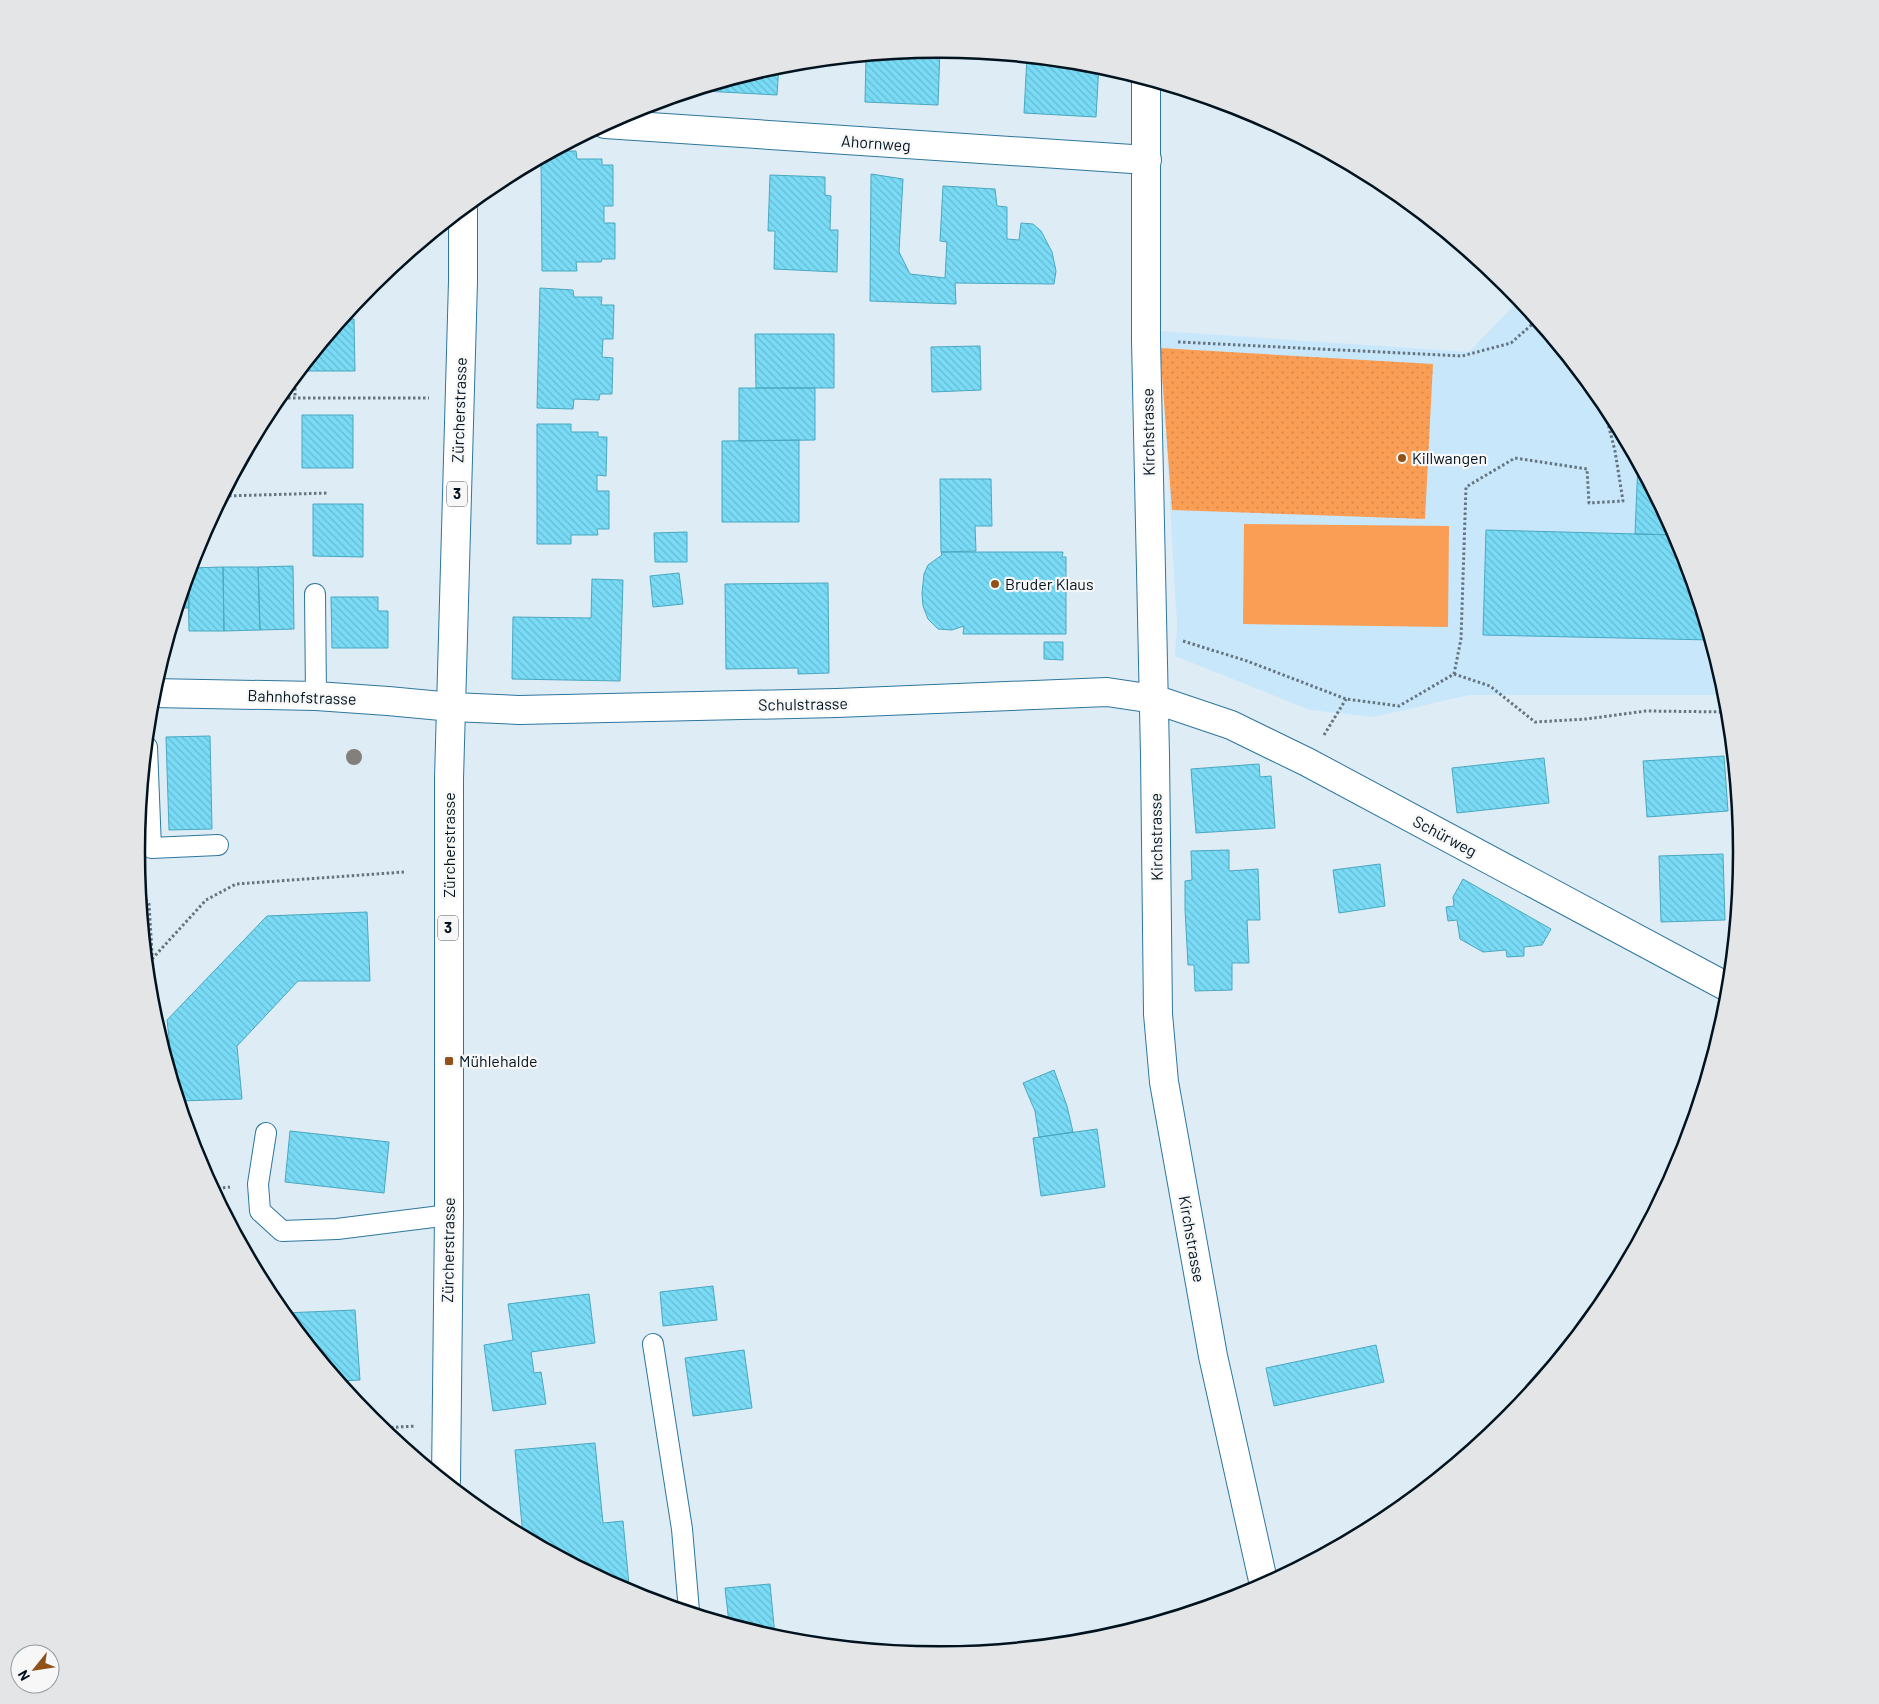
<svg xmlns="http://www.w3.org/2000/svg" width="1879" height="1704" viewBox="0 0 1879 1704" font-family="Barlow,sans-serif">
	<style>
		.built { fill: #c9e7fb }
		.grass { fill: url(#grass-dots) }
		.pitch { fill: #fa9e55 }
		.building { fill: url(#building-back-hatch); stroke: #4aa8c0 }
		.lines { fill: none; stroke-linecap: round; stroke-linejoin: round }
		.lane-casing { stroke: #2e769e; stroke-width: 22 }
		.street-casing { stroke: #2e769e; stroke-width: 30 }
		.primary-casing { stroke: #2e769e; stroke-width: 30 }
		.path { stroke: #657580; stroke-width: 3; stroke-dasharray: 2.5 2.5; stroke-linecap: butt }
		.lane { stroke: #fff; stroke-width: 20 }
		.street { stroke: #fff; stroke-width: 28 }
		.primary { stroke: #fff; stroke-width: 28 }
		.tree { fill: #837f7a }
		.poi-dot { fill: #91521a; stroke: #f7f7f7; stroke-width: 2 }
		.labels { text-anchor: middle; stroke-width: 4.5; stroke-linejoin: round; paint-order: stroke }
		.shield { fill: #f7f7f7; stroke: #4a5760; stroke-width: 1 }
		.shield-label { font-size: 15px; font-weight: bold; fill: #00131f }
		.street-label { font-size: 16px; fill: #00131f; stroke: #f7f7f7 }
		.poi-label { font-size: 16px; fill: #00131f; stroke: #f7f7f7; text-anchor: start }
		.rim { fill: none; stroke: #00131f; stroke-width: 2.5 }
	</style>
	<defs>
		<pattern id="grass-dots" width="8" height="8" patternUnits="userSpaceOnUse" patternTransform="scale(1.25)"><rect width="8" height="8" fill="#fa9e55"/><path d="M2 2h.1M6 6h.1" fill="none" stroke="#d4874a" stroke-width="1.8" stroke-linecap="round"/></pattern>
		<pattern id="building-back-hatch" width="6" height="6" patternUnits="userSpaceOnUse" patternTransform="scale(1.25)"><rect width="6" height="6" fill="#79dbf6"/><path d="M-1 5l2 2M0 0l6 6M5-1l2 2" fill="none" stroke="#67bbd2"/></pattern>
	</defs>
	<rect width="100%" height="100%" fill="#deecf5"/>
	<path class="built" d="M 1520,299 L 1608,406 L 1682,545 L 1727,695 L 1469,695 L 1374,717 L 1310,710 L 1175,656 L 1177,625 L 1160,331 L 1469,352 Z"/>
	<path class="grass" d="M 1160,348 L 1433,364 L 1425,519 L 1172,510 Z"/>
	<path class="pitch" d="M 1244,524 L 1449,526 L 1448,627 L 1243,624 Z"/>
	<path class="building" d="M 940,49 L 938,105 L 865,102 L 866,58 L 858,57 Z
		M 1027,57 L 1099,65 L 1096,117 L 1024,113 Z
		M 779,65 L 777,95 L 704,91 L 704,88 Z
		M 555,151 L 576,151 L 577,159 L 602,159 L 602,165 L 613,165 L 613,206 L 604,206 L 604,223 L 615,223 L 615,259 L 602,259 L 601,262 L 576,262 L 577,271 L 542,271 L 541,158 Z
		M 871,174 L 903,179 L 899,252 L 910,274 L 945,278 L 947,242 L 940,241 L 943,186 L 995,189 L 997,206 L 1007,207 L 1007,239 L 1019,240 L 1021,223 L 1033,224 L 1041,231 L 1052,252 L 1056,271 L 1054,284 L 955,283 L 956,304 L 870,301 Z
		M 770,175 L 825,177 L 825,195 L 831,196 L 830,230 L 838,230 L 837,272 L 774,269 L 775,231 L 768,231 Z
		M 540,288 L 573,290 L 574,297 L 602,297 L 601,305 L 614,305 L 613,339 L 603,339 L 602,357 L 613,358 L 612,394 L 600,394 L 599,400 L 574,399 L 573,409 L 537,408 Z
		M 343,319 L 354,319 L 355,371 L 304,371 L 304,366 Z
		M 755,334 L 834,334 L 834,388 L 756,388 Z
		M 980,346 L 981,390 L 932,392 L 931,347 Z
		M 739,388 L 815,388 L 815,440 L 739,441 Z
		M 302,415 L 353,415 L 353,468 L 302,468 Z
		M 537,424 L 571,424 L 571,432 L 598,432 L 598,437 L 607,437 L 606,476 L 597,475 L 597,491 L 609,491 L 609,529 L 597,529 L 598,535 L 571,535 L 571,544 L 537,544 Z
		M 799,440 L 799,522 L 722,522 L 722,441 Z
		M 244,458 L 244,469 L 238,469 Z
		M 1638,462 L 1676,535 L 1635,534 Z
		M 940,479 L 991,479 L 992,526 L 975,526 L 976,551 L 941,552 Z
		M 313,504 L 363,504 L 363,557 L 313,556 Z
		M 1486,530 L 1676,535 L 1682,545 L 1711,640 L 1483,635 Z
		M 687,532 L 687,562 L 655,562 L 654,533 Z
		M 941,552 L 1063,552 L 1062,557 L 1066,557 L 1066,634 L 963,634 L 964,626 L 952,630 L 938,629 L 928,619 L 923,606 L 922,593 L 924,574 L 928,565 L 942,555 Z
		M 293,566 L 294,629 L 260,630 L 258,567 Z
		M 223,567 L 224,631 L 189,631 L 188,575 L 190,568 Z
		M 223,567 L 258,567 L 260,630 L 224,631 Z
		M 679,573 L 683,604 L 653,607 L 650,576 Z
		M 592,579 L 623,580 L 620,681 L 512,679 L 513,617 L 591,618 Z
		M 828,583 L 829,673 L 798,674 L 798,668 L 726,669 L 725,584 Z
		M 185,587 L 189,587 L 189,608 L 178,608 Z
		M 331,597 L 378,597 L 378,611 L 388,611 L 388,648 L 332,648 Z
		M 1044,642 L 1063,642 L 1063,660 L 1044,659 Z
		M 210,736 L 212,829 L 169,830 L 166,737 Z
		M 1724,756 L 1728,811 L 1647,817 L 1643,761 Z
		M 1544,758 L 1549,803 L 1457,813 L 1452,768 Z
		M 1259,764 L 1260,777 L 1271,776 L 1275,828 L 1196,833 L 1191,769 Z
		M 1229,850 L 1229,871 L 1258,869 L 1260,920 L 1247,920 L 1249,963 L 1232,963 L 1232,990 L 1195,991 L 1194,965 L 1188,965 L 1185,909 L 1185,881 L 1192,880 L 1191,851 Z
		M 1723,854 L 1725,920 L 1661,922 L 1659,856 Z
		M 1380,864 L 1385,906 L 1339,913 L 1333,870 Z
		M 1463,879 L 1551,929 L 1542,945 L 1524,947 L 1524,956 L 1507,957 L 1506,950 L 1483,952 L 1460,939 L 1457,920 L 1448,921 L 1446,907 L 1454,906 L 1453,897 Z
		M 367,912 L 370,981 L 298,981 L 237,1046 L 242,1099 L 180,1101 L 174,1083 L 167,1020 L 267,916 Z
		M 1054,1070 L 1067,1106 L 1073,1132 L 1039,1137 L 1035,1111 L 1023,1083 Z
		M 1097,1129 L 1105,1187 L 1041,1196 L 1033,1138 Z
		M 290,1131 L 389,1142 L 384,1193 L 285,1182 Z
		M 713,1286 L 717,1320 L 663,1326 L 660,1292 Z
		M 589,1294 L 595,1343 L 531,1352 L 534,1373 L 541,1372 L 546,1404 L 493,1411 L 484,1345 L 513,1340 L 508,1304 Z
		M 355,1310 L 360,1380 L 340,1381 L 284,1313 Z
		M 1376,1345 L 1384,1382 L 1274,1406 L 1266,1368 Z
		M 744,1350 L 752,1408 L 693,1416 L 685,1358 Z
		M 595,1443 L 603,1523 L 623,1521 L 629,1585 L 617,1586 L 523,1536 L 515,1450 Z
		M 770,1584 L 775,1636 L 771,1636 L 729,1623 L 725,1588 Z"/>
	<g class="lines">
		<g class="lane-casing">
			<path id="lane" d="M 315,594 L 316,696
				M 147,747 L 151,848 L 218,845
				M 266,1133 L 258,1184 L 260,1211 L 282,1231 L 337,1229 L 449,1215
				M 653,1344 L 682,1529 L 689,1611"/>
		</g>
		<g class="street-casing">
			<path id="street" d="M 1146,79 L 1146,340 L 1155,755 L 1158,1014 L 1164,1082 L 1213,1356 L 1264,1585
				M 605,124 L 1147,160
				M 152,693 L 316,696 L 388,701 L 452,707 L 519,710 L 837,703 L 1107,692 L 1154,699 L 1231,725 L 1307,762 L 1729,988"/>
		</g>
		<g class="primary-casing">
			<path id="primary" d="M 446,1481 L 449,1215 L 449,779 L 463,281 L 463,209"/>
		</g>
		<path class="path" d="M 1178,342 L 1462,356 L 1511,343 L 1537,320
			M 295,378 L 295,398
			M 278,398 L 429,398
			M 224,496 L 329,493
			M 1183,641 L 1247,661 L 1346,699 L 1399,706 L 1454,674 L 1461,639 L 1466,487 L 1515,458 L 1587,469 L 1589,503 L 1623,501 L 1615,451 L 1602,400
			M 1454,674 L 1490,686 L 1535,722 L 1586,719 L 1646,711 L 1729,712
			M 1324,735 L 1346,699
			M 140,891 L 149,904 L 154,985 L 150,990
			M 152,959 L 206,900 L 236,884 L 404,872
			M 213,1189 L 230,1187
			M 381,1428 L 416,1426"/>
		<use href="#lane" class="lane"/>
		<use href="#street" class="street"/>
		<use href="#primary" class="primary"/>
	</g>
	<circle class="tree" cx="354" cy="757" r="8"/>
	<g class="poi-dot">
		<circle cx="1402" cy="458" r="5"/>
		<circle cx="995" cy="584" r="5"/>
		<rect x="444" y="1056" width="10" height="10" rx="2.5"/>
	</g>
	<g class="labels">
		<g class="shield">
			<rect x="447" y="481.5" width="20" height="25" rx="4"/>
			<rect x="438" y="915.5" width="20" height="25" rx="4"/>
		</g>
		<g class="shield-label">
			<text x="457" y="499">3</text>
			<text x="448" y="933">3</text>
		</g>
		<g class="street-label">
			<text transform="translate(876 143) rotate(4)" y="6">Ahornweg</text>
			<text transform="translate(459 410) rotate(-88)" y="6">Zürcherstrasse</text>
			<text transform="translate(1148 432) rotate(-91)" y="6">Kirchstrasse</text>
			<text transform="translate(302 697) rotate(2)" y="6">Bahnhofstrasse</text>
			<text transform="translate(803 704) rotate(-1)" y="6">Schulstrasse</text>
			<text transform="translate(1445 836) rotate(28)" y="6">Schürweg</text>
			<text transform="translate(1156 837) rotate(-91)" y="6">Kirchstrasse</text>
			<text transform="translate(449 845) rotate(-90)" y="6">Zürcherstrasse</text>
			<text transform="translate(1192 1239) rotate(80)" y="6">Kirchstrasse</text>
			<text transform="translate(448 1250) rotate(-89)" y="6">Zürcherstrasse</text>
		</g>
		<g class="poi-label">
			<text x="1412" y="464">Killwangen</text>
			<text x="1005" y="590">Bruder Klaus</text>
			<text x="459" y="1067">Mühlehalde</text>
		</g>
	</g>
	<path d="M0 0H1879V1704H0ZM145 852a794 794 0 1 1 1588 0a794 794 0 1 1-1588 0Z" fill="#e3e5e6" fill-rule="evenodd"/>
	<path class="rim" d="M145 852a794 794 0 1 1 1588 0a794 794 0 1 1-1588 0Z"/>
	<g transform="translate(35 1669) rotate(240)"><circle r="24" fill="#f7f7f7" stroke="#949ca1"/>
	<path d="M0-4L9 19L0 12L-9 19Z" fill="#91521a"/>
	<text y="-8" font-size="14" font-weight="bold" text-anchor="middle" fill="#00131f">N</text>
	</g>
</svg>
